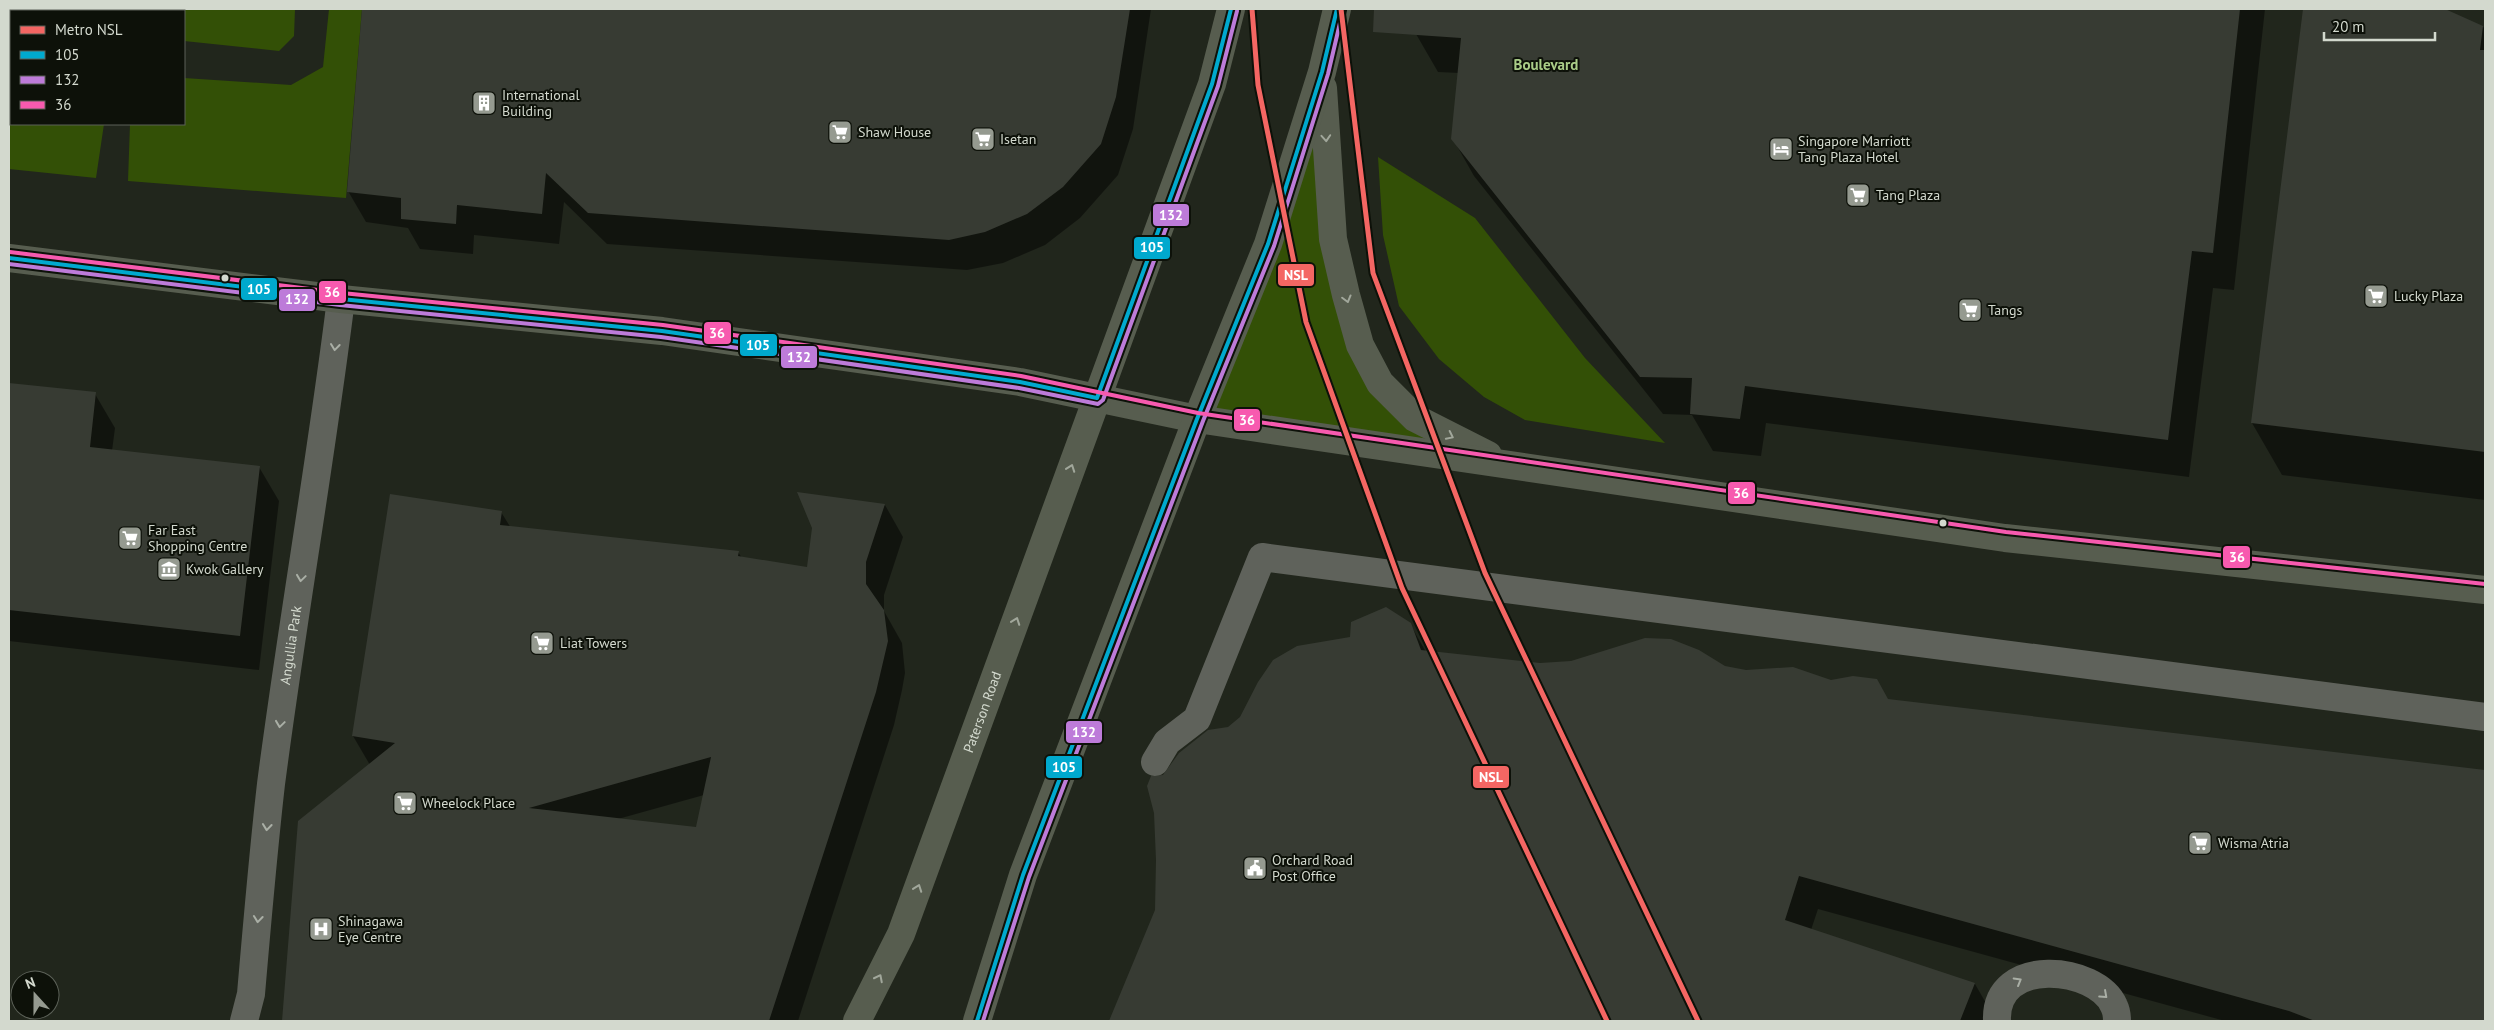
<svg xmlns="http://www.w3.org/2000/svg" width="2494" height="1030" viewBox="0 0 2494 1030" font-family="'PT Sans',sans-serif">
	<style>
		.green { fill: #335006 }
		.shadow { fill: #0007; fill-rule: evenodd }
		.building { fill: #373b33; fill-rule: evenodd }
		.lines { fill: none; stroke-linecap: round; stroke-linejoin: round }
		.street { stroke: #5f625b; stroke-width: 28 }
		.primary { stroke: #575d4f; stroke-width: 28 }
		.bus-1-casing { stroke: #0d1109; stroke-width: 8 }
		.bus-2-casing { stroke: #0d1109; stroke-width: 8 }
		.bus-3-casing { stroke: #0d1109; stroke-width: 8 }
		.bus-1 { stroke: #00a9ce; stroke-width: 4 }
		.bus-2 { stroke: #bd7bd9; stroke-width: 4 }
		.bus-3 { stroke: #f75aaf; stroke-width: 4 }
		.metro-1-casing { stroke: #0d1109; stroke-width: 9 }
		.metro-1 { stroke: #f46663; stroke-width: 5 }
		.oneway { stroke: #a1a79b }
		.oneway2 { stroke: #aaafa6 }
		.bus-dot { fill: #d3d9ce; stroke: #0d1109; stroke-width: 2 }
		.labels { text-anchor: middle; stroke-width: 4; stroke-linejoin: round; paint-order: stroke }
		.poi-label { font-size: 14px; fill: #d3d9ce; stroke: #0d1109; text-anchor: start }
		.street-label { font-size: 14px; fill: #d3d9ce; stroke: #0d1109 }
		.neighbourhood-label { font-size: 15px; font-weight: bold; fill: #aacd88; stroke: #0d1109 }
		.line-badge { stroke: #0d1109; stroke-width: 2 }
		.badge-label { font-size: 14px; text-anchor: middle; font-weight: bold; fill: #fff }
	</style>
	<rect width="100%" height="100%" fill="#21261c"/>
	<path class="green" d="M 146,9 L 295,9 L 294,36 L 279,51 L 184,41 L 184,11 L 145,11 Z
		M 329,9 L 362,9 L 346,198 L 128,181 L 130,124 L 184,124 L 184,78 L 291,85 L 323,67 Z
		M 9,56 L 11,57 L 11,124 L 104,124 L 96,178 L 9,169 Z
		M 1322,72 L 1333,239 L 1380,383 L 1511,466 L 1197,419 Z
		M 1378,157 L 1475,218 L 1585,358 L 1665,443 L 1525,420 L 1484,397 L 1439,359 L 1399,306 L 1383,235 Z"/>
	<path class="shadow" d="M 363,9 L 1151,9 L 1133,129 L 1118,175 L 1080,218 L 1045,245 L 1003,263 L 967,270 L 607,244 L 564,202 L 559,244 L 474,235 L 473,254 L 420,249 L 408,228 L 366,222 L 348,191 Z
		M 1418,9 L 2265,9 L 2234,290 L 2213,288 L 2189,477 L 1766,423 L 1761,456 L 1713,451 L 1692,415 L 1663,414 L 1474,176 L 1453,139 L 1459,73 L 1438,72 L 1416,34 Z
		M 2304,9 L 2442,9 L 2485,28 L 2485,500 L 2282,475 L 2252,423 Z
		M 9,384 L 95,394 L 115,428 L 112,451 L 259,467 L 279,501 L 259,670 L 9,641 Z
		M 885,505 L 903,537 L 884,595 L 884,611 L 902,643 L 905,673 L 902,690 L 894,725 L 798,1021 L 283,1021 L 300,821 L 370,765 L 353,736 L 501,512 L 511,528 L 738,552 L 742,558 L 808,568 ZM 704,795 L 697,829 L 618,819 Z
		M 1410,624 L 1426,652 L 1540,664 L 1725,667 L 1888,700 L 2485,772 L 2485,1021 L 2225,1021 L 1818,909 L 1811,930 L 1975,984 L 1994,1017 L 1992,1021 L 1110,1021 L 1156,910 L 1164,777 L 1351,638 Z"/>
	<path class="building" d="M 362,9 L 1130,9 L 1116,97 L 1101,144 L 1063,187 L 1027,214 L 985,232 L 949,240 L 588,213 L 546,173 L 542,214 L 457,205 L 456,224 L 401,219 L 401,198 L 347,192 Z
		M 1374,9 L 2240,9 L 2213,253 L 2192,251 L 2168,440 L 1745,386 L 1740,419 L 1690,414 L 1692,378 L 1640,377 L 1451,139 L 1461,38 L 1373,32 Z
		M 2303,9 L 2445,9 L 2483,26 L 2480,50 L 2485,50 L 2485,452 L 2251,423 Z
		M 9,383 L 96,392 L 90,447 L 260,466 L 240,636 L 9,610 Z
		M 797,492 L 885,504 L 866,562 L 866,584 L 884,610 L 888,641 L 876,692 L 769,1021 L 282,1021 L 298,821 L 395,743 L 352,736 L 390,494 L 502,511 L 500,525 L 739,551 L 738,556 L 807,567 L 812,528 ZM 711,757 L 696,827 L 529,808 Z
		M 1386,607 L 1411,623 L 1421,650 L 1540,663 L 1571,661 L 1645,638 L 1671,639 L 1699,650 L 1725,666 L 1746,670 L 1793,667 L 1831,680 L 1853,676 L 1877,679 L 1888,699 L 2485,770 L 2485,1021 L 2315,1021 L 2289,1011 L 1799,876 L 1785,920 L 1975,983 L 1960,1021 L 1109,1021 L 1155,910 L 1156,860 L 1154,813 L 1147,786 L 1151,776 L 1163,775 L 1179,753 L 1208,730 L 1228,727 L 1240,717 L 1258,682 L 1273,660 L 1297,646 L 1350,637 L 1351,622 Z"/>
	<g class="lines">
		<g class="street">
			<path d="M 1155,762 L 1167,742 L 1197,719 L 1262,557 L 2485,717"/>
			<path id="s1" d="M 244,1021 L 251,994 C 257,924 263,854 271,784 C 292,622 321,461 341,299"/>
			<path d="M 1997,1021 C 1994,955 2097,966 2114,1006 C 2116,1010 2117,1017 2117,1021"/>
		</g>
		<g class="primary">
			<path d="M 1323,88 L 1333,239 L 1346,295 L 1360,345 L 1380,383 L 1415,418 L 1488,455"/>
			<path d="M 9,258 L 341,299 L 662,331 L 1020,382 L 1197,419 L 2005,538 L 2485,590"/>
			<path id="s2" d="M 857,1021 L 901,934 L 1212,84 L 1231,9"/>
			<path d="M 977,1021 L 1023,875 L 1197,419 L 1268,244 L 1322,72 L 1337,9"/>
		</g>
		<g class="bus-1-casing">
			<path id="bus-1" d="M 9,258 L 341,299 L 662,331 L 1020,382 L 1097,398 L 1212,84 L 1231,9
				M 977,1021 L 1023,875 L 1197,419 L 1268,244 L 1322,72 L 1337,9"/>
		</g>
		<g class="bus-2-casing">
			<path id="bus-2" d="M 9,264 L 340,305 L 661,337 L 1019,388 L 1098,404 L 1103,400 L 1218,86 L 1237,11
				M 983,1021 L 1029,877 L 1203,421 L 1274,246 L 1328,74 L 1343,10"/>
		</g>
		<g class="bus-3-casing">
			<path id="bus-3" d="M 10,252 L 342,293 L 663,325 L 1021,376 L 1198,413 L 2006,532 L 2485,584"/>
		</g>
		<use href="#bus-1" class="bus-1"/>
		<use href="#bus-2" class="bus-2"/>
		<use href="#bus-3" class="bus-3"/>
		<g class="metro-1-casing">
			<path id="metro-1" d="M 1252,9 L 1258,85 L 1306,322 L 1402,588 L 1607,1021
				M 1341,9 L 1373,273 L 1485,573 L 1698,1021"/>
		</g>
		<use href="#metro-1" class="metro-1"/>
	</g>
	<defs><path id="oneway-chevron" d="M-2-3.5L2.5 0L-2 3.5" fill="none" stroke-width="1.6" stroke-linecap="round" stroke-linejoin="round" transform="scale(1.25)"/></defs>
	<g class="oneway">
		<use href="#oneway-chevron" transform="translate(1326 138) rotate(86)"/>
		<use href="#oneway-chevron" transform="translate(1347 299) rotate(75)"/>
		<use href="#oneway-chevron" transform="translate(1450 436) rotate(26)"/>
		<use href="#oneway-chevron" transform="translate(1071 468) rotate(-70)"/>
		<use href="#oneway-chevron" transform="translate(1016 621) rotate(-70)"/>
		<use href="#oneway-chevron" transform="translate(918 888) rotate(-70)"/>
		<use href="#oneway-chevron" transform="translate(879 978) rotate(-63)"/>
	</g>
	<g class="oneway2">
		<use href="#oneway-chevron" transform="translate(335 347) rotate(97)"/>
		<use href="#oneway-chevron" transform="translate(301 578) rotate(98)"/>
		<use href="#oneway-chevron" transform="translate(280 724) rotate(98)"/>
		<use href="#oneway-chevron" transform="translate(267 827) rotate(96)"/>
		<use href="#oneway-chevron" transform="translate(258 919) rotate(96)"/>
		<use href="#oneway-chevron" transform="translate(2018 981) rotate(-30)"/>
		<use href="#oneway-chevron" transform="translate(2104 995) rotate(42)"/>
	</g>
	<defs>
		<g id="building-square" transform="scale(1.25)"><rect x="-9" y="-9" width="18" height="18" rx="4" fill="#959a90" stroke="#0d1109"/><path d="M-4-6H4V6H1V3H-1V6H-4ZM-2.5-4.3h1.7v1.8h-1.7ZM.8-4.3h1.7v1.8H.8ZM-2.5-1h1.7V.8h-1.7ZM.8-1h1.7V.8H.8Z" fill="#fff"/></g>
		<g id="supermarket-square" transform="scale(1.25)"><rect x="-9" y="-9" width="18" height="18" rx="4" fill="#959a90" stroke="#0d1109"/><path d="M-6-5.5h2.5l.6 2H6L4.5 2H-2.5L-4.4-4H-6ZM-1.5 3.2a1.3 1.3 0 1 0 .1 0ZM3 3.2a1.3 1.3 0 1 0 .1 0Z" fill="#fff"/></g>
		<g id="hotel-square" transform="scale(1.25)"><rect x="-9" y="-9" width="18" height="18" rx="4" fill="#959a90" stroke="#0d1109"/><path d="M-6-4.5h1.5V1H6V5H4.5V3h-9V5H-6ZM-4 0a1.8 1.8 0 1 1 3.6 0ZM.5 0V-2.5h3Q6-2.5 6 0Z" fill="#fff"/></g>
		<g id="museum-square" transform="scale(1.25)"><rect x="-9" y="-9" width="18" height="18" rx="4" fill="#959a90" stroke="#0d1109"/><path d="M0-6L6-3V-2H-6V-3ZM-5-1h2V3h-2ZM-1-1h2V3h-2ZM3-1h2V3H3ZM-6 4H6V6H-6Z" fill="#fff"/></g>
		<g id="civic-square" transform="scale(1.25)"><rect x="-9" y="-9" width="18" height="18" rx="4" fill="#959a90" stroke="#0d1109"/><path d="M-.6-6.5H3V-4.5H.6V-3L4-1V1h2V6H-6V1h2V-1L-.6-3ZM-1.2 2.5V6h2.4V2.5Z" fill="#fff"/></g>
		<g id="hospital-square" transform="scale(1.25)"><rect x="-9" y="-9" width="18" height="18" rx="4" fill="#959a90" stroke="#0d1109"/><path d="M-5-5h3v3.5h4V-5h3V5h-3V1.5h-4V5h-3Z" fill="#fff"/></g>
	</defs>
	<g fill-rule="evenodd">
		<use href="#building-square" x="484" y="103"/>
		<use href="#supermarket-square" x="840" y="132"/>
		<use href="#supermarket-square" x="983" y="139"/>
		<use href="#hotel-square" x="1781" y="149"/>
		<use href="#supermarket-square" x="1858" y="195"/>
		<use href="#supermarket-square" x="2376" y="296"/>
		<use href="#supermarket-square" x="1970" y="310"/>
		<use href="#supermarket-square" x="130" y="538"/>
		<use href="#museum-square" x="169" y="569"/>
		<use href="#supermarket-square" x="542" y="643"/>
		<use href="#supermarket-square" x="405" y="803"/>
		<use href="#supermarket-square" x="2200" y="843"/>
		<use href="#civic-square" x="1255" y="868"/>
		<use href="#hospital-square" x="321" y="929"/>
	</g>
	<g class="bus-dot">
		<circle cx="225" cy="278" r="4.5"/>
		<circle cx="1943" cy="523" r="4.5"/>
	</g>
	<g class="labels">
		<g class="poi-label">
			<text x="502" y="100">International<tspan x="502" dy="16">Building</tspan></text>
			<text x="858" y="137">Shaw House</text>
			<text x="1000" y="144">Isetan</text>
			<text x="1798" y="146">Singapore Marriott<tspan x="1798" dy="16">Tang Plaza Hotel</tspan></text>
			<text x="1876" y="200">Tang Plaza</text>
			<text x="2394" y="301">Lucky Plaza</text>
			<text x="1988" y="315">Tangs</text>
			<text x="148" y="535">Far East<tspan x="148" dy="16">Shopping Centre</tspan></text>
			<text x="186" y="574">Kwok Gallery</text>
			<text x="560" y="648">Liat Towers</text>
			<text x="422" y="808">Wheelock Place</text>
			<text x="2218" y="848">Wisma Atria</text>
			<text x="1272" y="865">Orchard Road<tspan x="1272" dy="16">Post Office</tspan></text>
			<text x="338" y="926">Shinagawa<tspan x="338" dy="16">Eye Centre</tspan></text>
		</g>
		<g class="street-label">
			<text dy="5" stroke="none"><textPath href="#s1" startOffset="379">Angullia Park</textPath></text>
			<text dy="5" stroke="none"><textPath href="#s2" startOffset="334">Paterson Road</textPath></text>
		</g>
		<g class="neighbourhood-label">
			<text x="1546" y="70">Boulevard</text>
		</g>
	</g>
	<g class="line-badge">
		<rect x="1152" y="203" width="38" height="24" rx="5" fill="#bd7bd9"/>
		<rect x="1133" y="236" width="38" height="24" rx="5" fill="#00a9ce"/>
		<rect x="1277" y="263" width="38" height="24" rx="5" fill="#f46663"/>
		<rect x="240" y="277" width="38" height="24" rx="5" fill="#00a9ce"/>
		<rect x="318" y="280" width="29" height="24" rx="5" fill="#f75aaf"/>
		<rect x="278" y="288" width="38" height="24" rx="5" fill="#bd7bd9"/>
		<rect x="703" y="321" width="29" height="24" rx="5" fill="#f75aaf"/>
		<rect x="739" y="333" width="39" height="24" rx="5" fill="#00a9ce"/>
		<rect x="780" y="345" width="38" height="24" rx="5" fill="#bd7bd9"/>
		<rect x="1233" y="408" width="28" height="24" rx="5" fill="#f75aaf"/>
		<rect x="1727" y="481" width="29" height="24" rx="5" fill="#f75aaf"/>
		<rect x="2222" y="545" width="29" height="24" rx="5" fill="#f75aaf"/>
		<rect x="1065" y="720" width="38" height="24" rx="5" fill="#bd7bd9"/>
		<rect x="1045" y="755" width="38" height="24" rx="5" fill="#00a9ce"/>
		<rect x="1472" y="765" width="38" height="24" rx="5" fill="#f46663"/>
	</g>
	<g class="badge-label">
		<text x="1171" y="220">132</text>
		<text x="1152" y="252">105</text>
		<text x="1296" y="280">NSL</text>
		<text x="259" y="294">105</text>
		<text x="332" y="297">36</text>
		<text x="297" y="304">132</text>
		<text x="717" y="338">36</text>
		<text x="758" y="350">105</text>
		<text x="799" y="362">132</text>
		<text x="1247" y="425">36</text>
		<text x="1741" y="498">36</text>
		<text x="2237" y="562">36</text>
		<text x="1084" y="737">132</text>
		<text x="1064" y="772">105</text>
		<text x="1491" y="782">NSL</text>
	</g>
	<rect width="2494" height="1030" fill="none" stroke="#d3d9ce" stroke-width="20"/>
	<rect x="10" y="10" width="175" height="115" fill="#0d1109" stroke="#5c6158"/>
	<rect x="20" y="26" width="25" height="8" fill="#f46663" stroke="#5c6158"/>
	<text x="55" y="35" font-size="15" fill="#d3d9ce">Metro NSL</text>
	<rect x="20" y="51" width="25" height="8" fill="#00a9ce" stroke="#5c6158"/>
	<text x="55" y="60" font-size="15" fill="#d3d9ce">105</text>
	<rect x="20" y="76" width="25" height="8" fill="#bd7bd9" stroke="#5c6158"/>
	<text x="55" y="85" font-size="15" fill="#d3d9ce">132</text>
	<rect x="20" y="101" width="25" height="8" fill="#f75aaf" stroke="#5c6158"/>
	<text x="55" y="110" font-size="15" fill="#d3d9ce">36</text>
	<g transform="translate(35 995) rotate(339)"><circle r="24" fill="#0d1109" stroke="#5c6158"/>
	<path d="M0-4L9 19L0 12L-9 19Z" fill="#959a90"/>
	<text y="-8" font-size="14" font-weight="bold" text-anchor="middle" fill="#d3d9ce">N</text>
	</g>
	<path d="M2324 32v8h111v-8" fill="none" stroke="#d3d9ce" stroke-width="2.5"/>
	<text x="2332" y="32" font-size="15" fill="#d3d9ce" stroke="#0d1109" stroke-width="4" paint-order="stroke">20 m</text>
</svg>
